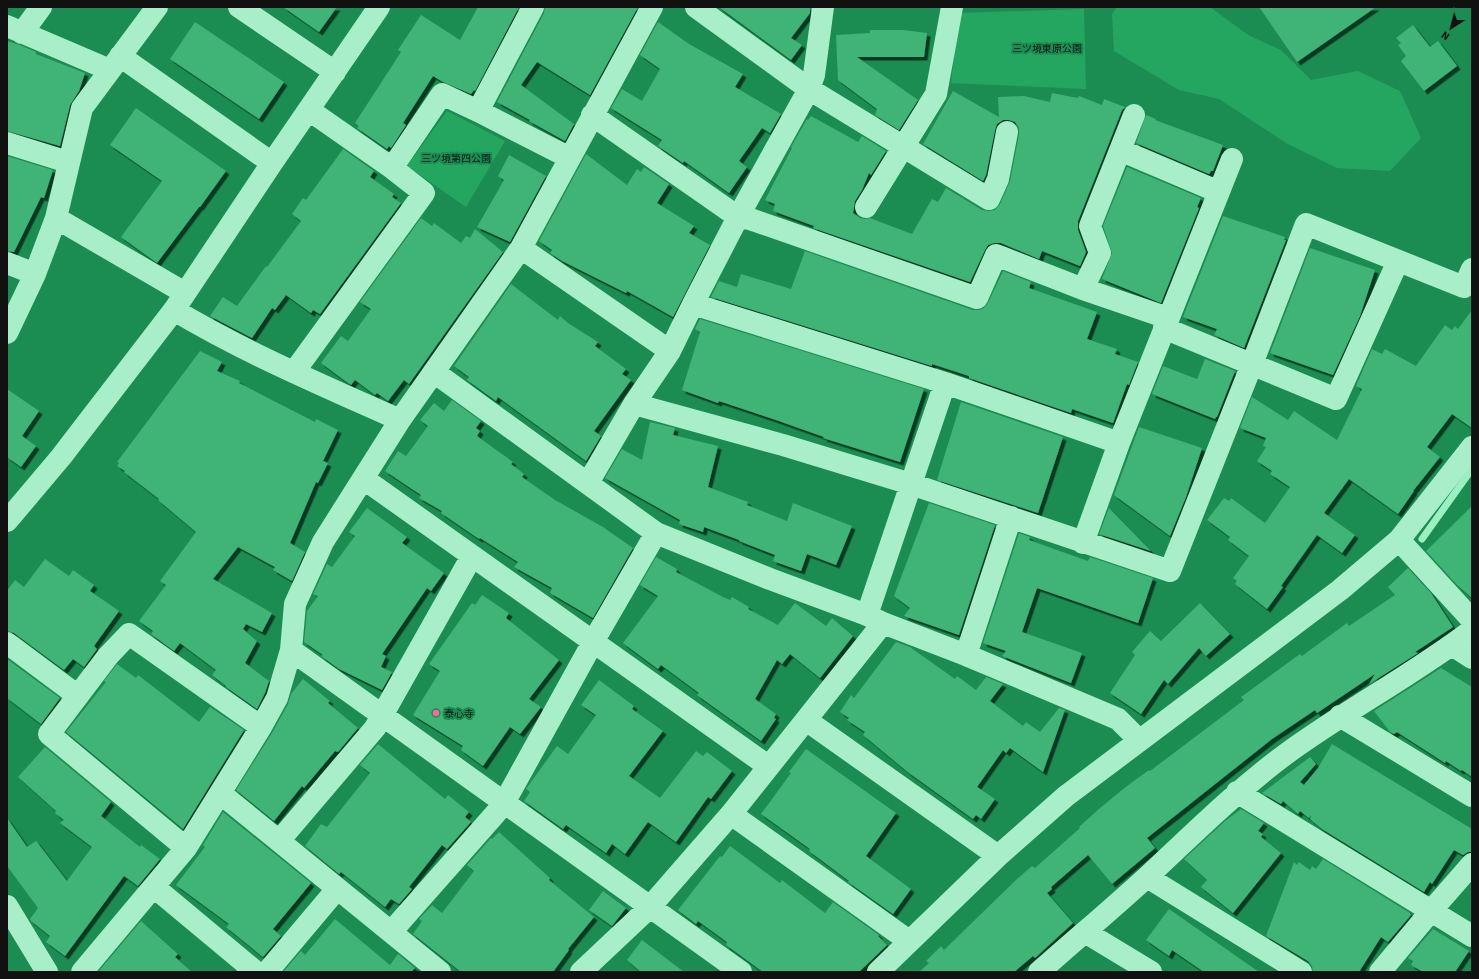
<svg xmlns="http://www.w3.org/2000/svg" width="1479" height="979" viewBox="0 0 1479 979" font-family="'Source Sans 3','Noto Sans JP',sans-serif">
	<style>
		.green { fill: #24a661 }
		.lines { fill: none; stroke-linecap: round; stroke-linejoin: round }
		.stream { stroke: #9bf0c1; stroke-width: 7 }
		.building { fill: #3fb376; filter: url(#shadow) }
		.minor { stroke: #a8eec8; stroke-width: 22 }
		.poi-dot { fill: #ff659e; stroke: #1b8d52; stroke-width: 1.5 }
		.labels { text-anchor: middle; stroke-width: 4; stroke-linejoin: round; paint-order: stroke }
		.park-label { font-size: 10px; fill: #111; stroke: #1b8d52 }
		.poi-label { font-size: 10px; fill: #111; stroke: #1b8d52; text-anchor: start }
	</style>
	<defs>
		<filter id="shadow"><feDropShadow dx="3.5" dy="3.5" stdDeviation="0" flood-color="#0009"/></filter>
	</defs>
	<rect width="100%" height="100%" fill="#1b8d52"/>
	<path class="green" d="M 1117,7 L 1210,7 L 1248,35 L 1281,50 L 1311,80 L 1358,71 L 1400,91 L 1421,138 L 1390,171 L 1337,168 L 1286,143 L 1219,99 L 1179,90 L 1114,51 L 1112,14 Z
		M 1084,9 L 1086,89 L 951,83 L 959,13 Z
		M 447,111 L 505,141 L 466,207 L 407,166 Z"/>
	<g class="lines">
		<path class="stream" d="M 1422,539 L 1472,469"/>
	</g>
	<path class="building" d="M 283,7 L 337,7 L 319,32 Z
		M 478,7 L 519,7 L 475,91 L 474,90 L 471,94 L 443,82 L 433,76 L 403,123 L 406,125 L 391,148 L 389,146 L 387,149 L 357,128 L 359,126 L 355,123 L 401,52 L 398,50 L 421,15 L 460,40 Z
		M 545,7 L 638,7 L 590,95 L 537,62 L 521,85 L 574,124 L 565,141 L 529,121 L 530,120 L 497,102 L 544,13 Z
		M 719,7 L 810,7 L 810,13 L 791,38 L 802,45 L 791,60 Z
		M 1259,7 L 1376,7 L 1297,62 Z
		M 195,22 L 284,82 L 259,119 L 170,59 Z
		M 658,22 L 689,44 L 743,74 L 735,87 L 781,114 L 770,133 L 762,128 L 739,161 L 747,167 L 729,193 L 684,161 L 683,163 L 658,146 L 662,140 L 611,108 L 622,89 L 642,101 L 660,69 L 640,55 Z
		M 1413,25 L 1430,47 L 1438,41 L 1457,66 L 1424,91 L 1401,61 L 1406,56 L 1398,45 L 1401,43 L 1396,38 Z
		M 870,30 L 903,30 L 927,33 L 924,57 L 857,57 L 918,100 L 899,130 L 875,115 L 877,109 L 838,80 L 836,35 L 870,33 Z
		M 7,41 L 20,45 L 36,52 L 36,54 L 85,73 L 79,91 L 70,105 L 60,146 L 7,131 Z
		M 953,91 L 999,117 L 998,97 L 1024,96 L 1050,102 L 1052,93 L 1078,98 L 1079,96 L 1102,105 L 1104,99 L 1125,107 L 1122,110 L 1078,221 L 1078,230 L 1086,252 L 1080,266 L 1042,251 L 1039,259 L 1001,243 L 994,243 L 988,245 L 985,250 L 970,282 L 813,228 L 814,226 L 773,211 L 775,204 L 765,200 L 792,148 L 791,147 L 807,119 L 808,120 L 811,116 L 858,142 L 862,136 L 886,151 L 871,175 L 869,173 L 862,190 L 855,201 L 853,213 L 860,218 L 865,219 L 870,218 L 912,234 L 932,199 L 938,202 L 946,188 L 982,210 L 989,211 L 995,210 L 1000,204 L 1010,181 L 1019,134 L 1019,128 L 1015,122 L 1009,120 L 1003,120 L 997,124 L 995,130 L 986,175 L 983,181 L 923,144 Z
		M 136,108 L 226,171 L 200,207 L 199,207 L 157,263 L 121,237 L 162,181 L 110,145 Z
		M 1146,115 L 1156,119 L 1155,120 L 1223,145 L 1213,171 L 1211,171 L 1209,174 L 1136,143 Z
		M 343,149 L 374,171 L 370,177 L 394,194 L 392,197 L 401,203 L 320,314 L 313,310 L 311,313 L 286,295 L 275,310 L 272,308 L 252,338 L 210,316 L 223,297 L 237,306 L 266,266 L 267,267 L 301,221 L 292,214 L 303,198 L 306,200 Z
		M 586,154 L 627,185 L 637,169 L 641,172 L 644,167 L 669,184 L 657,203 L 694,226 L 689,233 L 710,245 L 673,317 L 627,291 L 626,293 L 562,261 L 550,253 L 552,250 L 539,241 Z
		M 509,155 L 546,176 L 510,242 L 477,227 L 504,180 L 498,176 Z
		M 7,156 L 53,170 L 44,198 L 41,197 L 14,252 L 7,251 Z
		M 1127,167 L 1201,198 L 1197,207 L 1199,208 L 1161,303 L 1102,279 L 1112,253 L 1103,226 Z
		M 1223,216 L 1285,237 L 1284,240 L 1286,240 L 1244,348 L 1214,335 L 1217,329 L 1183,317 Z
		M 421,218 L 432,226 L 434,223 L 461,243 L 466,236 L 470,238 L 475,229 L 503,252 L 409,384 L 404,380 L 388,401 L 377,393 L 375,395 L 355,380 L 351,385 L 348,383 L 321,363 L 341,336 L 348,341 L 371,309 L 360,302 Z
		M 1310,248 L 1375,270 L 1360,316 L 1333,375 L 1270,353 Z
		M 805,251 L 973,310 L 979,310 L 984,308 L 988,303 L 1003,271 L 1031,282 L 1029,288 L 1097,312 L 1087,339 L 1117,349 L 1115,354 L 1138,362 L 1129,385 L 1127,384 L 1113,423 L 1072,409 L 1071,413 L 969,378 L 969,376 L 932,364 L 932,366 L 711,297 L 719,281 L 737,287 L 741,274 L 791,289 Z
		M 511,284 L 558,320 L 560,316 L 568,323 L 598,342 L 595,346 L 626,369 L 622,374 L 631,380 L 594,431 L 601,436 L 586,461 L 498,397 L 496,401 L 467,380 L 469,377 L 454,366 Z
		M 1472,310 L 1472,428 L 1452,414 L 1427,447 L 1440,457 L 1413,491 L 1414,491 L 1398,514 L 1349,479 L 1324,513 L 1355,535 L 1342,553 L 1317,535 L 1281,586 L 1283,587 L 1267,609 L 1235,584 L 1237,581 L 1233,578 L 1249,556 L 1228,540 L 1230,537 L 1207,520 L 1224,498 L 1229,501 L 1231,498 L 1265,523 L 1290,487 L 1270,474 L 1272,471 L 1257,461 L 1266,447 L 1263,446 L 1266,438 L 1240,428 L 1252,397 L 1288,420 L 1294,411 L 1337,440 L 1362,389 L 1356,386 L 1372,349 L 1382,354 L 1385,349 L 1416,366 L 1445,325 L 1452,330 L 1455,326 L 1458,329 Z
		M 700,319 L 924,389 L 900,462 L 823,438 L 824,437 L 773,419 L 719,401 L 718,403 L 682,390 L 700,332 L 695,329 Z
		M 200,351 L 222,362 L 217,371 L 240,381 L 239,383 L 315,422 L 316,419 L 338,430 L 323,461 L 328,463 L 318,483 L 316,482 L 290,543 L 305,552 L 292,581 L 273,570 L 275,567 L 238,547 L 213,579 L 272,613 L 262,632 L 246,624 L 243,629 L 257,641 L 245,663 L 269,681 L 265,693 L 257,709 L 226,687 L 226,686 L 212,675 L 216,670 L 180,643 L 174,651 L 151,634 L 153,631 L 139,621 L 166,585 L 160,581 L 196,532 L 158,500 L 159,499 L 124,472 L 125,471 L 117,466 L 119,463 L 117,462 Z
		M 1205,359 L 1235,371 L 1217,417 L 1216,417 L 1215,419 L 1152,394 L 1163,366 L 1197,379 Z
		M 7,389 L 39,411 L 22,436 L 36,446 L 21,467 L 7,457 Z
		M 452,400 L 481,421 L 476,428 L 480,431 L 477,436 L 513,462 L 511,464 L 524,474 L 522,477 L 555,500 L 603,527 L 633,548 L 593,618 L 550,593 L 552,588 L 514,567 L 518,562 L 480,538 L 479,539 L 441,513 L 442,511 L 419,498 L 421,495 L 385,471 L 398,451 L 406,456 L 428,426 L 420,420 L 434,403 L 444,411 Z
		M 961,402 L 1063,437 L 1038,513 L 937,480 Z
		M 650,422 L 675,428 L 673,435 L 718,446 L 708,487 L 748,502 L 747,505 L 787,521 L 793,503 L 852,526 L 836,565 L 807,554 L 801,571 L 773,561 L 775,555 L 739,541 L 739,540 L 704,527 L 703,532 L 679,524 L 680,520 L 605,478 L 622,449 L 642,460 Z
		M 1139,427 L 1202,448 L 1186,497 L 1170,536 L 1114,495 Z
		M 929,503 L 995,525 L 959,635 L 904,616 L 910,608 L 894,596 Z
		M 1472,506 L 1472,598 L 1457,585 L 1426,551 Z
		M 367,508 L 407,537 L 402,543 L 444,573 L 431,591 L 427,588 L 382,654 L 386,656 L 381,667 L 392,672 L 382,690 L 339,669 L 321,656 L 323,655 L 304,642 L 307,611 L 318,596 L 313,594 L 327,564 L 332,567 L 355,536 L 349,532 Z
		M 1109,508 L 1151,551 L 1099,534 Z
		M 1019,533 L 1030,537 L 1029,540 L 1088,561 L 1090,557 L 1153,578 L 1138,623 L 1037,588 L 1022,632 L 1082,653 L 1071,683 L 1002,656 L 1006,651 L 983,643 Z
		M 656,557 L 677,569 L 676,572 L 723,597 L 730,600 L 732,597 L 749,607 L 748,609 L 778,625 L 795,603 L 826,626 L 832,618 L 853,636 L 820,678 L 790,654 L 782,664 L 777,660 L 755,699 L 776,714 L 774,718 L 776,719 L 761,741 L 697,695 L 699,693 L 661,665 L 658,669 L 623,643 L 658,596 L 640,585 Z
		M 45,559 L 69,576 L 73,570 L 94,585 L 90,591 L 119,611 L 94,646 L 97,649 L 84,667 L 73,659 L 64,670 L 14,633 L 7,631 L 7,591 L 15,580 L 24,587 Z
		M 1408,568 L 1431,593 L 1453,627 L 1415,652 L 1418,653 L 1369,684 L 1375,674 L 1317,713 L 1315,710 L 1272,739 L 1147,838 L 1155,848 L 1112,884 L 1088,855 L 1051,887 L 1052,889 L 1047,893 L 1073,923 L 1035,958 L 1033,956 L 1014,972 L 919,972 L 929,963 L 926,961 L 941,946 L 944,950 L 1016,880 L 1032,866 L 1035,868 L 1080,828 L 1079,827 L 1100,808 L 1127,786 L 1149,770 L 1150,771 L 1244,700 L 1241,697 L 1300,654 L 1302,656 L 1347,623 L 1349,626 L 1395,595 L 1388,587 Z
		M 482,595 L 509,613 L 506,618 L 559,660 L 529,699 L 541,707 L 520,734 L 510,727 L 483,766 L 461,750 L 463,746 L 413,715 L 440,671 L 429,664 L 472,603 L 475,605 Z
		M 1200,603 L 1230,634 L 1206,656 L 1199,648 L 1168,684 L 1164,680 L 1141,714 L 1110,693 L 1135,655 L 1132,652 L 1150,631 L 1161,641 Z
		M 896,642 L 910,647 L 955,679 L 957,676 L 976,690 L 986,677 L 1003,684 L 990,701 L 1023,726 L 1026,722 L 1040,732 L 1059,708 L 1065,710 L 1043,772 L 1010,748 L 1006,753 L 1003,750 L 977,787 L 995,799 L 981,819 L 976,815 L 973,819 L 909,773 L 863,735 L 865,732 L 847,720 L 849,718 L 840,712 L 851,695 L 854,698 Z
		M 7,659 L 60,698 L 41,724 L 7,698 Z
		M 117,664 L 136,678 L 138,675 L 199,722 L 210,707 L 244,730 L 183,829 L 66,732 L 106,682 L 104,681 Z
		M 1441,668 L 1472,687 L 1472,777 L 1462,770 L 1461,771 L 1446,761 L 1445,763 L 1397,732 L 1394,734 L 1390,732 L 1374,711 Z
		M 303,679 L 330,701 L 328,703 L 358,728 L 338,752 L 335,751 L 304,788 L 302,786 L 274,821 L 236,790 L 272,733 L 288,704 L 291,694 Z
		M 599,680 L 634,706 L 632,709 L 663,731 L 629,776 L 660,798 L 696,751 L 703,756 L 707,752 L 732,771 L 711,799 L 708,797 L 676,842 L 648,822 L 625,854 L 612,844 L 606,853 L 566,825 L 563,829 L 524,801 L 530,792 L 526,789 L 528,786 L 557,746 L 568,754 L 596,715 L 581,705 Z
		M 378,744 L 445,799 L 448,795 L 469,812 L 465,817 L 471,822 L 447,849 L 442,845 L 409,887 L 412,889 L 399,904 L 391,899 L 385,907 L 341,872 L 339,874 L 305,846 L 321,824 L 327,827 L 370,773 L 360,765 Z
		M 1332,744 L 1472,829 L 1472,852 L 1468,852 L 1463,855 L 1454,850 L 1432,884 L 1430,882 L 1424,892 L 1322,829 L 1310,819 L 1311,815 L 1309,818 L 1300,811 L 1298,814 L 1283,801 L 1281,804 L 1262,793 L 1310,757 L 1316,764 L 1300,782 L 1304,785 L 1318,768 Z
		M 45,747 L 111,802 L 101,816 L 140,847 L 141,845 L 160,859 L 138,886 L 124,876 L 65,956 L 46,942 L 50,936 L 31,921 L 30,919 L 38,908 L 7,866 L 7,818 L 27,847 L 36,841 L 67,881 L 92,847 L 60,823 L 64,820 L 55,813 L 56,811 L 18,777 Z
		M 806,749 L 896,813 L 866,856 L 911,889 L 893,914 L 848,882 L 849,881 L 809,851 L 810,849 L 761,814 L 791,773 L 789,772 Z
		M 1241,809 L 1264,823 L 1258,831 L 1263,834 L 1261,837 L 1281,853 L 1233,913 L 1201,887 L 1207,880 L 1184,859 L 1225,821 Z
		M 223,812 L 311,883 L 273,929 L 281,936 L 263,957 L 226,927 L 229,924 L 176,885 L 205,847 L 203,845 Z
		M 499,832 L 550,878 L 549,880 L 594,917 L 568,949 L 569,950 L 553,972 L 461,972 L 413,934 L 422,921 L 419,919 L 432,905 L 442,913 L 474,871 L 467,865 L 491,838 L 492,839 Z
		M 730,846 L 780,883 L 782,880 L 825,913 L 833,902 L 879,935 L 878,936 L 887,945 L 859,972 L 763,972 L 726,945 L 727,942 L 698,921 L 696,924 L 678,910 L 720,856 L 722,857 Z
		M 1323,859 L 1410,913 L 1410,914 L 1411,915 L 1388,942 L 1381,937 L 1359,972 L 1313,972 L 1312,966 L 1308,961 L 1266,936 L 1294,862 L 1297,865 L 1299,862 L 1310,870 L 1312,866 L 1316,869 Z
		M 603,891 L 626,908 L 612,926 L 589,910 Z
		M 1169,909 L 1259,972 L 1204,972 L 1172,950 L 1169,956 L 1146,940 Z
		M 335,919 L 390,965 L 398,954 L 415,968 L 411,972 L 283,972 L 301,951 L 305,955 Z
		M 141,921 L 178,954 L 175,957 L 192,972 L 98,972 Z
		M 1433,929 L 1469,951 L 1455,972 L 1423,972 L 1411,965 L 1413,961 L 1408,958 Z
		M 642,940 L 684,972 L 641,972 L 627,960 Z"/>
	<g class="lines">
		<path class="minor" d="M 239,7 L 335,72
			M 533,7 L 478,111 L 570,158
			M 696,7 L 809,89 L 989,199 L 998,179 L 1007,132
			M 7,26 L 110,70
			M 22,33 L 41,7
			M 120,56 L 272,163
			M 592,115 L 738,217 L 750,219 L 977,298 L 996,255 L 1083,289 L 1168,318
			M 7,143 L 68,162
			M 1120,150 L 1219,192
			M 392,168 L 442,94 L 478,111
			M 866,207 L 936,94 L 952,7
			M 56,218 L 185,293
			M 521,248 L 670,351
			M 7,263 L 35,274
			M 1083,289 L 1100,253 L 1090,226 L 1134,115
			M 693,304 L 945,383 L 1119,443
			M 174,310 C 246,353 324,386 400,420
			M 1164,328 L 1336,399 L 1398,261
			M 7,333 L 35,274 L 56,218 L 82,108 L 157,7
			M 294,372 L 424,193 L 392,168 L 309,110
			M 434,372 L 656,533 L 770,579 L 867,615 L 883,623 L 966,655 L 1118,719 L 1139,740
			M 634,404 L 783,445 L 911,484 L 1170,571 L 1252,364 L 1306,224 L 1464,287 L 1472,269
			M 364,479 L 768,766
			M 588,483 L 634,404 L 670,351 L 693,304 L 738,217 L 809,89 L 814,75 L 823,7
			M 7,521 L 61,457 L 174,310 L 272,163 L 379,7
			M 1399,540 L 1472,620
			M 1083,543 L 1119,443 L 1232,159
			M 867,615 L 945,383
			M 7,643 L 78,696
			M 1452,645 L 1472,658
			M 291,650 L 741,972
			M 966,655 L 1011,517
			M 1340,716 L 1472,796
			M 806,720 L 998,856
			M 1237,792 L 1472,936
			M 220,793 L 440,972
			M 731,814 L 909,941
			M 279,841 L 375,728 L 472,556
			M 186,848 L 49,734 L 108,656 L 129,634 L 261,727
			M 1147,877 L 1301,972
			M 154,887 L 256,972
			M 7,906 L 47,972
			M 391,932 L 496,813 L 504,803 L 593,642 L 656,533
			M 1085,932 L 1151,972
			M 82,972 L 186,848 L 261,727 L 277,698 L 291,650 L 295,604 L 323,542 L 400,420 L 521,248 L 652,7
			M 267,972 L 337,889
			M 581,972 L 650,907 L 731,814 L 883,623
			M 878,972 L 998,856 L 1066,796 L 1340,590 L 1399,540 L 1472,447
			M 1039,972 C 1075,940 1112,909 1148,876 C 1193,834 1236,791 1286,754 C 1346,710 1413,675 1472,630
			M 1380,972 L 1431,911 L 1472,864"/>
	</g>
	<circle class="poi-dot" cx="436" cy="713" r="4"/>
	<g class="labels">
		<g class="park-label">
			<text x="1047" y="52">三ツ境東原公園</text>
			<text x="456" y="162">三ツ境第四公園</text>
		</g>
		<g class="poi-label">
			<text x="444" y="717">泰心寺</text>
		</g>
	</g>
	<rect width="1479" height="979" fill="none" stroke="#111111" stroke-width="16"/>
	<g transform="translate(1451 28) rotate(216)" stroke="#1b8d52" stroke-width="3" paint-order="stroke">
	<path d="M0-3L7 15L0 10L-7 15Z" fill="#111111"/>
	<text y="-6" font-size="11" font-weight="bold" text-anchor="middle" fill="#111111">N</text>
	</g>
</svg>
